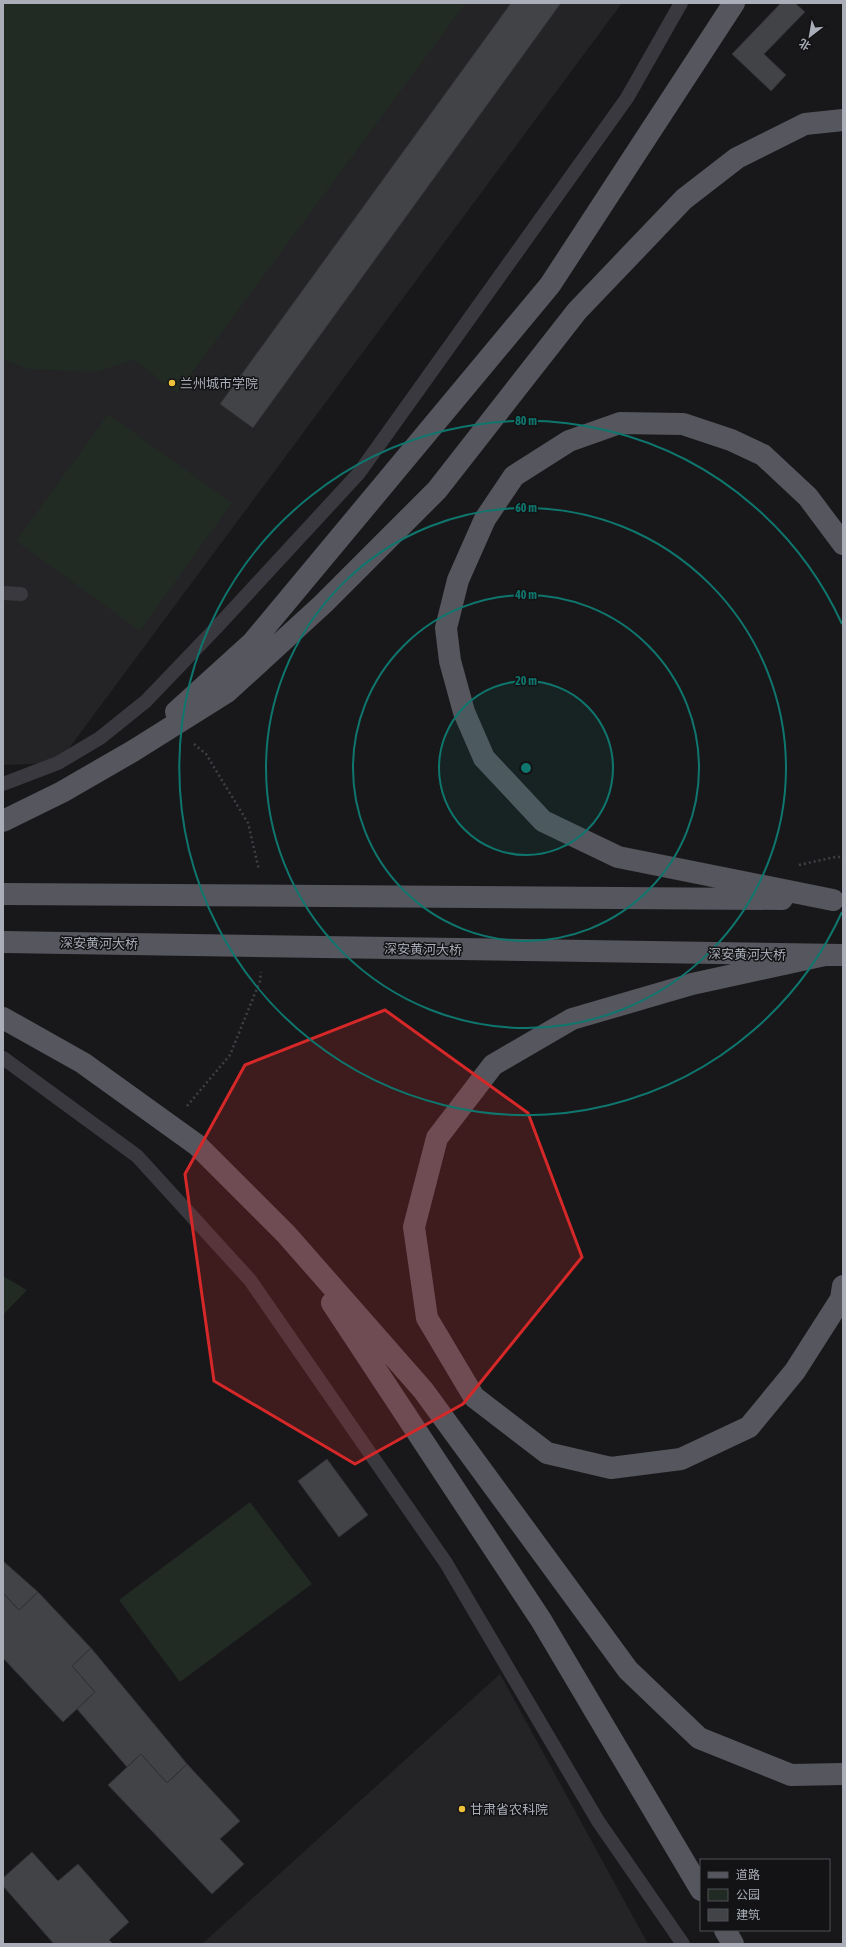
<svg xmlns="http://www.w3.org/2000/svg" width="846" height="1947" viewBox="0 0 846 1947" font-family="'Asap Condensed','Noto Sans SC',sans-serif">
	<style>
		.built { fill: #242427 }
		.green { fill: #222a24 }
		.building { fill: #424347; stroke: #323236 }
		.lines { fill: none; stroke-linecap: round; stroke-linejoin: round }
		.path { stroke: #3f4046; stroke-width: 2.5; stroke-dasharray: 2 3; stroke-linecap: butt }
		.lane { stroke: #39393f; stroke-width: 14 }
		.primary { stroke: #55565e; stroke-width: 22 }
		.marked { fill: #d62828; fill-opacity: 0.2; stroke: #d62828; stroke-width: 3; stroke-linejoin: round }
		.ring { fill: none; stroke: #0f766e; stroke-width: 2 }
		.poi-dot { fill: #eec33b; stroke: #131315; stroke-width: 1.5 }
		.labels { text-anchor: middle; stroke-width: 3; stroke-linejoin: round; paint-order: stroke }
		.poi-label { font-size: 13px; fill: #aaaeb9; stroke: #131315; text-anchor: start }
		.street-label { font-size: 13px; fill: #aaaeb9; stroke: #131315 }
		.centre { fill: #0f766e; stroke: #131315; stroke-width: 2 }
		.ring-label { font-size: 12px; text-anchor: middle; font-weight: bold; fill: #0f766e; stroke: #131315; stroke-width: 3; stroke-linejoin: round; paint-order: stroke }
	</style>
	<rect width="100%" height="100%" fill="#18181a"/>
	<path class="built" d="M 3,3 L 622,3 L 58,763 L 3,765 Z
		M 500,1674 L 648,1944 L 202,1944 Z"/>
	<path class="green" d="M 3,3 L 466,3 L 177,393 L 134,360 L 96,372 L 27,369 L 3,359 Z
		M 108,414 L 232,503 L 140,631 L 16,541 Z
		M 3,1276 L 27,1290 L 3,1315 Z
		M 250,1502 L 312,1584 L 180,1682 L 119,1600 Z"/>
	<path class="building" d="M 511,3 L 561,3 L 253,428 L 220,404 Z
		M 781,3 L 795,3 L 805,12 L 764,54 L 786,75 L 771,91 L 732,54 Z
		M 327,1459 L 368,1515 L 339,1537 L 298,1481 Z
		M 3,1561 L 38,1592 L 19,1610 L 3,1593 Z
		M 38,1592 L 91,1648 L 72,1666 L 95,1692 L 63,1722 L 3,1658 L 3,1593 L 19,1610 Z
		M 91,1648 L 187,1764 L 167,1783 L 141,1754 L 127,1767 L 77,1709 L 95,1692 L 72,1666 Z
		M 141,1754 L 167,1783 L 187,1764 L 240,1821 L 220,1839 L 244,1864 L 212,1894 L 108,1785 Z
		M 32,1852 L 58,1881 L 78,1864 L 129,1922 L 109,1940 L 113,1944 L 54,1944 L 3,1886 L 3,1878 Z"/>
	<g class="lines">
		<path class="path" d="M 194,744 L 206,754 L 248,823 L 259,870
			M 799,865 L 835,857 L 843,857
			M 187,1106 L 230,1055 L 260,981 L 261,972"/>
		<path class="lane" d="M 3,593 L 21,594
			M 3,784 L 58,763 L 100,738 L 146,701 L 215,629 L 359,473 L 627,98 L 681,3
			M 3,1058 L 137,1156 L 250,1280 L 446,1563 L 598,1821 L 683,1944"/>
		<path class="primary" d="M 176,712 L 252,643 L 550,285 L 734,3
			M 3,821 L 62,792 L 133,751 L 227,692 L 323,604 L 437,490 L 577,311 L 684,199 L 737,158 L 805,124 L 843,120
			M 3,894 L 782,899
			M 833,900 L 618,857 L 543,821 L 484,758 L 464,712 L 450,661 L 446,628 L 458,580 L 485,519 L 514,476 L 569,441 L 620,423 L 683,424 L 731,440 L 763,455 L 808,497 L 843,544
			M 3,942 L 843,955
			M 825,955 L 692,984 L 572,1019 L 493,1065 L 437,1138 L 414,1227 L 427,1318 L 474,1397 L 547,1453 L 611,1468 L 681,1459 L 749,1427 L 795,1371 L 841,1299 L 843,1286
			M 3,1018 L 83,1063 L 197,1145 L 286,1234 L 423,1390 L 628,1670 L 699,1738 L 791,1775 L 843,1774
			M 332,1303 L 541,1620 L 701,1890
			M 725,1930 L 733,1944"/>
	</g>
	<path class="marked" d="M 385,1010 L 528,1113 L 582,1257 L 463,1404 L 355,1464 L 214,1381 L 185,1174 L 245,1065 Z"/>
	<circle cx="526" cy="768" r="87" fill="#0f766e" fill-opacity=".12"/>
	<g class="ring">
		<circle cx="526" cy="768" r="87"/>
		<circle cx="526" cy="768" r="173"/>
		<circle cx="526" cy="768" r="260"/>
		<path d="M842 912A347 347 0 1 1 842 624"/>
	</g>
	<g class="poi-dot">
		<circle cx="172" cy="383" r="4"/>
		<circle cx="462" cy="1809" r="4"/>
	</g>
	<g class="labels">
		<g class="poi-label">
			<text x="180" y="388">兰州城市学院</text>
			<text x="470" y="1814">甘肃省农科院</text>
		</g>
		<g class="street-label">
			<text transform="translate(99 943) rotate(1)" y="5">深安黄河大桥</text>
			<text transform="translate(423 949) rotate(1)" y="5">深安黄河大桥</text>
			<text transform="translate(747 954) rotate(1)" y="5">深安黄河大桥</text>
		</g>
	</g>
	<circle cx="526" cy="768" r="6" class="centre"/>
	<g class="ring-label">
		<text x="526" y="425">80 m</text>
		<text x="526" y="512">60 m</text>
		<text x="526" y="599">40 m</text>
		<text x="526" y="685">20 m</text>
	</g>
	<rect width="846" height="1947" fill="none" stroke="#aaaeb9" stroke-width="8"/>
	<rect x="700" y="1859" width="130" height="72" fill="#131315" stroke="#4f5157"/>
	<rect x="708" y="1872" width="20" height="6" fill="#55565e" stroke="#4f5157"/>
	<text x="736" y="1879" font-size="12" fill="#aaaeb9">道路</text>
	<rect x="708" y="1889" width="20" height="12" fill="#222a24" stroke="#4f5157"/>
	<text x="736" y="1899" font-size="12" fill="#aaaeb9">公园</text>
	<rect x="708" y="1909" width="20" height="12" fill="#424347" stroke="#4f5157"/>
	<text x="736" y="1919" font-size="12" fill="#aaaeb9">建筑</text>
	<g transform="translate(810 36) rotate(211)" stroke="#131315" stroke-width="3" paint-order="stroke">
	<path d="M0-3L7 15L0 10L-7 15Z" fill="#aaaeb9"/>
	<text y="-6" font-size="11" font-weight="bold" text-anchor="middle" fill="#aaaeb9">北</text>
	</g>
</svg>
